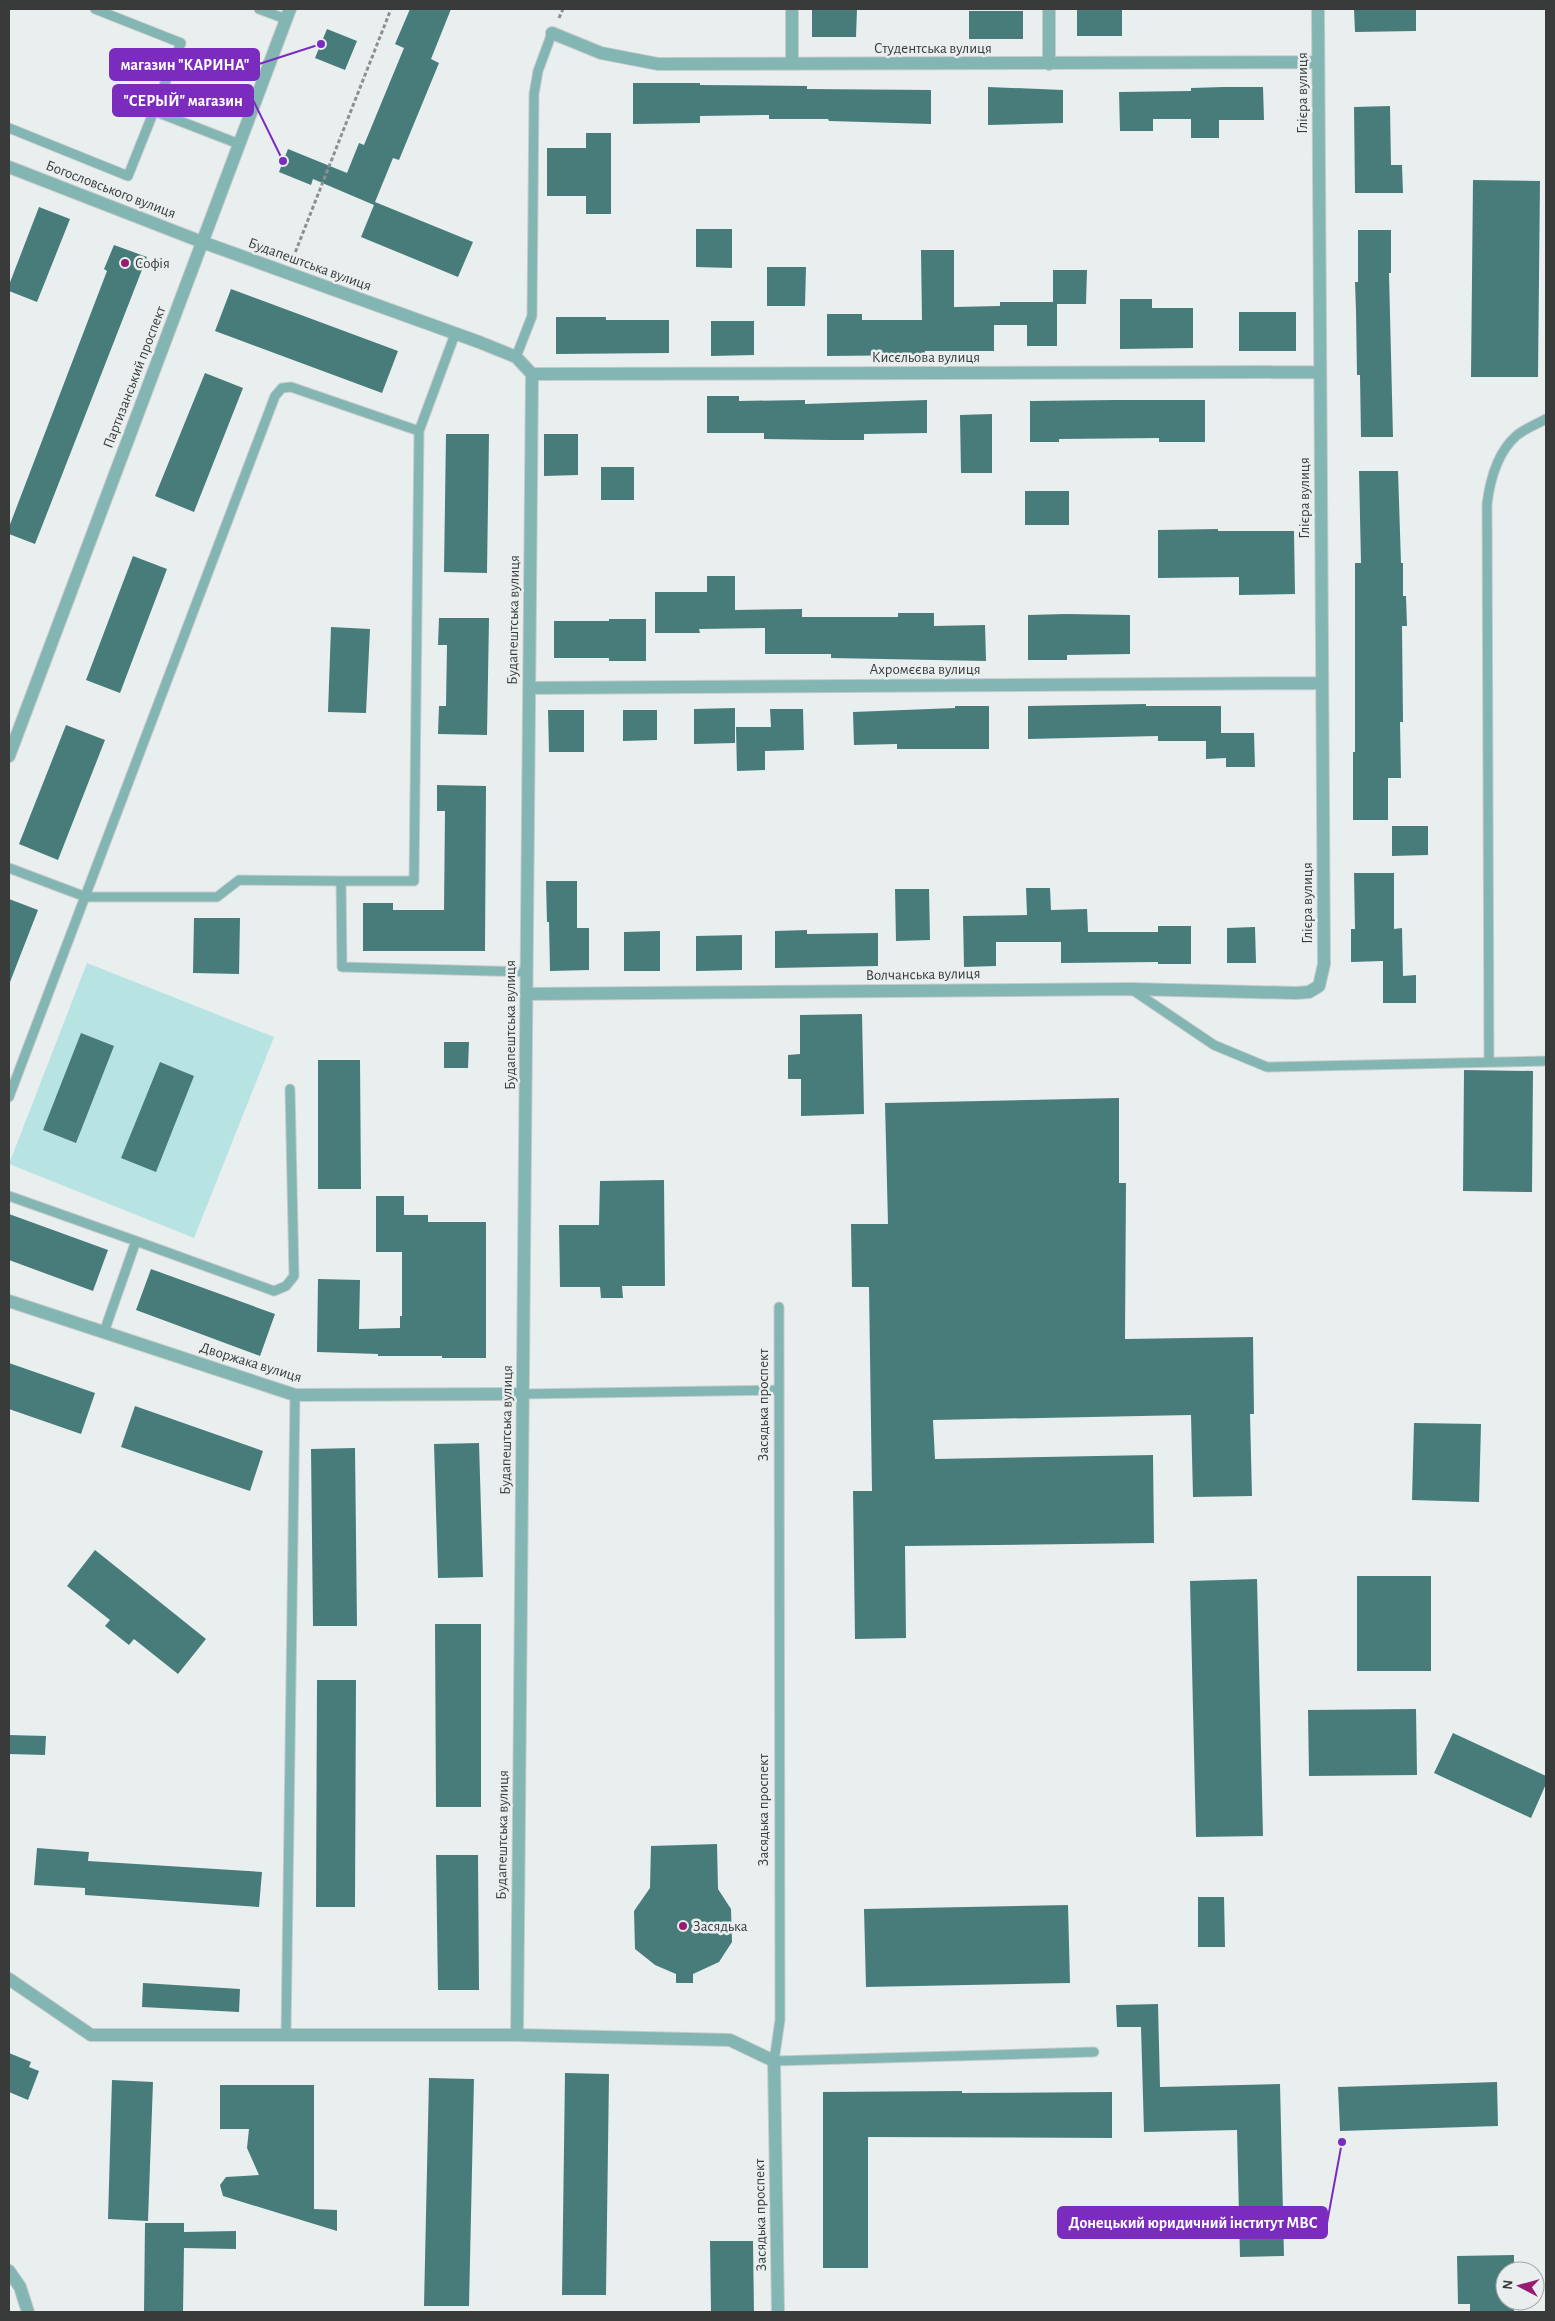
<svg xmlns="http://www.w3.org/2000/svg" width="1555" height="2321" viewBox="0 0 1555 2321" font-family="'Alegreya Sans',sans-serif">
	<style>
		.green { fill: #b7e3e2 }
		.building { fill: #487c7b }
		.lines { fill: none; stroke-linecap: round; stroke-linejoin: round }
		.service-casing { stroke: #c6cbcb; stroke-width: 11 }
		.minor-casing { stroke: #c6cbcb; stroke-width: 14 }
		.tertiary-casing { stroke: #c6cbcb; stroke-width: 14 }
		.path { stroke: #8c9090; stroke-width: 3; stroke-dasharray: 4 2.5; stroke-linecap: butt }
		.service { stroke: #83b5b3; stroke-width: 9 }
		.minor { stroke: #83b5b3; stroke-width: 12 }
		.tertiary { stroke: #83b5b3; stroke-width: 12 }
		.poi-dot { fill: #991c73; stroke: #e9efef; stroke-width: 2 }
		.labels { text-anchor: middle; stroke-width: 5; stroke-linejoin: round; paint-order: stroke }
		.street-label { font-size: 15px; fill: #393b3b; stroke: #e9efef }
		.poi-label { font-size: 15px; fill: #393b3b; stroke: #e9efef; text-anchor: start }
		.leader { fill: none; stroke: #7b2cbf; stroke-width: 2 }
		.callout-dot { fill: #7b2cbf; stroke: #e9efef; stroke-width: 2 }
		.callout { fill: #7b2cbf; stroke: #7b2cbf; stroke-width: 2 }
		.callout-label { font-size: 16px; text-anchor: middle; font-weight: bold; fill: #fff }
	</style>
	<rect width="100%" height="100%" fill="#e9efef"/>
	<path class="green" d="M 87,963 L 274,1037 L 194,1238 L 9,1164 Z"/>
	<path class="building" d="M 410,9 L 451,9 L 431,59 L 439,63 L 399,160 L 393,158 L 375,202 L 473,242 L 458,277 L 361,237 L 374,205 L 313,179 L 311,185 L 279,172 L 288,149 L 347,173 L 359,143 L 364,145 L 404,48 L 395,44 Z
		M 812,9 L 857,9 L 856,37 L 812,37 Z
		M 1077,9 L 1122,9 L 1122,36 L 1077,36 Z
		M 1354,9 L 1416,9 L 1416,31 L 1355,32 Z
		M 969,11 L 1023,11 L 1023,39 L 969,39 Z
		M 327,29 L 357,41 L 345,70 L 315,58 Z
		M 633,83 L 700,83 L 700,85 L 807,86 L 807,89 L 931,90 L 931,124 L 829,121 L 828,119 L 769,119 L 769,115 L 700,116 L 700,123 L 633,124 Z
		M 988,87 L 1063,90 L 1063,123 L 988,125 Z
		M 1223,87 L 1263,87 L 1264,120 L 1219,120 L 1219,138 L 1191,138 L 1191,119 L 1153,119 L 1153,131 L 1120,131 L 1119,92 L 1191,91 L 1191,88 Z
		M 1390,106 L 1391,165 L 1402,165 L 1403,193 L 1355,193 L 1354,107 Z
		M 586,133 L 611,133 L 611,214 L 586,214 L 586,196 L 547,196 L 547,148 L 586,148 Z
		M 1473,180 L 1540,181 L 1538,377 L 1471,377 Z
		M 39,207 L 70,219 L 37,302 L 9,291 L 9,285 Z
		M 696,229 L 732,229 L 732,268 L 696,267 Z
		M 1358,230 L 1391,230 L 1391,273 L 1389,273 L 1393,437 L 1361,437 L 1360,375 L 1357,375 L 1356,311 L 1355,282 L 1358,282 Z
		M 114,245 L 147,257 L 35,544 L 9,534 L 9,527 L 107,271 L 104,269 Z
		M 921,250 L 954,250 L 954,307 L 1000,306 L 1000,302 L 1053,302 L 1053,270 L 1087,270 L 1086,304 L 1057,304 L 1057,346 L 1027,346 L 1027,325 L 994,325 L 994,351 L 925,351 L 925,355 L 827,356 L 827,314 L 862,314 L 862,320 L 922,320 Z
		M 767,267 L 806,267 L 805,306 L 767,306 Z
		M 231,289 L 398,351 L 382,393 L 215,331 Z
		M 1120,299 L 1152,299 L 1152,308 L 1193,308 L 1193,348 L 1120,349 Z
		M 1239,312 L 1296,312 L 1296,351 L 1239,351 Z
		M 556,317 L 606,317 L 606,320 L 669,320 L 669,353 L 556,354 Z
		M 711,321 L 754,321 L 754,355 L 711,356 Z
		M 205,373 L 243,388 L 194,512 L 155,496 Z
		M 707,396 L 739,396 L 739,401 L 805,400 L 805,404 L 927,400 L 927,433 L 864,434 L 864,440 L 830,440 L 764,439 L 764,433 L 707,433 Z
		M 1116,400 L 1205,400 L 1205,442 L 1159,442 L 1159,438 L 1059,439 L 1059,442 L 1030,442 L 1030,401 Z
		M 992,414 L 992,473 L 961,473 L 960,415 Z
		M 446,434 L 489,434 L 487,573 L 444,572 Z
		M 544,434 L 578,434 L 578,475 L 544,476 Z
		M 601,467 L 634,467 L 634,500 L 601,500 Z
		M 1359,471 L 1398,471 L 1401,563 L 1403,563 L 1403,596 L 1406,596 L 1407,626 L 1402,626 L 1403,722 L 1400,722 L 1401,778 L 1388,778 L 1388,820 L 1353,820 L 1353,752 L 1355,752 L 1355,563 L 1361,563 Z
		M 1025,491 L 1069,491 L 1069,525 L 1025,525 Z
		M 1218,529 L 1218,531 L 1294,531 L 1295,594 L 1239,595 L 1239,577 L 1158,578 L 1158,530 Z
		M 133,556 L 167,569 L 120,693 L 86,680 Z
		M 707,576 L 735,576 L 735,610 L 802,609 L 802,617 L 898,617 L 898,613 L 934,613 L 934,626 L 985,625 L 986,661 L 831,658 L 831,654 L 765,654 L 765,628 L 699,629 L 700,633 L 655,633 L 655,592 L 707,592 Z
		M 1066,614 L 1130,615 L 1130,654 L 1067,655 L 1067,660 L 1028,660 L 1028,615 Z
		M 439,618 L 489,618 L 487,735 L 438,734 L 439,706 L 446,706 L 447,645 L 438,645 Z
		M 609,619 L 646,619 L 646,661 L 609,661 L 609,658 L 554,658 L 554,621 L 609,621 Z
		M 331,627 L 370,629 L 366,713 L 328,712 Z
		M 1146,704 L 1146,706 L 1221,706 L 1221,733 L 1254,733 L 1255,767 L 1226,767 L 1226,758 L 1206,759 L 1206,741 L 1158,741 L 1158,736 L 1028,739 L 1028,706 Z
		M 955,706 L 989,706 L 989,749 L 897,749 L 897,744 L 854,745 L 853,712 L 955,708 Z
		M 735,708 L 735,743 L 694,744 L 694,709 Z
		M 770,709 L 803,709 L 804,750 L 765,751 L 765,770 L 737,771 L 736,727 L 771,727 Z
		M 548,710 L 584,710 L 584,752 L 549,752 Z
		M 623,710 L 657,710 L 657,740 L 623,741 Z
		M 66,725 L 105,740 L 58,860 L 19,844 Z
		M 437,785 L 486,786 L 485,951 L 363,951 L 363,903 L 393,903 L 393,910 L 444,910 L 445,811 L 437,811 Z
		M 1392,826 L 1428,826 L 1428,855 L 1392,856 Z
		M 1354,873 L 1394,873 L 1394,929 L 1402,928 L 1403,976 L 1416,975 L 1416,1003 L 1383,1003 L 1383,961 L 1351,962 L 1351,929 L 1355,929 Z
		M 546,881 L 577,881 L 577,928 L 589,928 L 589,970 L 550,971 L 549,922 L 547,922 Z
		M 1026,888 L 1050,888 L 1051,910 L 1087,909 L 1088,932 L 1158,932 L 1158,926 L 1191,926 L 1191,964 L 1158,964 L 1158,962 L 1061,963 L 1061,942 L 996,942 L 996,966 L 964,967 L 963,916 L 1027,915 Z
		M 895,889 L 929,889 L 930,940 L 896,941 Z
		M 9,899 L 38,910 L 10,982 L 9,982 Z
		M 194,918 L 240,918 L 239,974 L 193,973 Z
		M 1255,927 L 1256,963 L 1227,963 L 1227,928 Z
		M 807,930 L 807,934 L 878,933 L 878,966 L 775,968 L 775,931 Z
		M 660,931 L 660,971 L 624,971 L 624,932 Z
		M 742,935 L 742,970 L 696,971 L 696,936 Z
		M 862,1014 L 864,1114 L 801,1116 L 801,1079 L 788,1079 L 788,1055 L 800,1054 L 800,1015 Z
		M 81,1033 L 114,1046 L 76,1143 L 43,1130 Z
		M 444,1042 L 469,1042 L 468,1068 L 444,1068 Z
		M 318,1060 L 360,1060 L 361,1189 L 318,1189 Z
		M 160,1062 L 194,1076 L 156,1172 L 121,1158 Z
		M 1464,1070 L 1533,1071 L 1532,1192 L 1463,1191 Z
		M 1119,1098 L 1119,1183 L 1126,1183 L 1125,1339 L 1253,1337 L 1254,1414 L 1250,1414 L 1252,1496 L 1193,1497 L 1191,1415 L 933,1420 L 935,1459 L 1153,1455 L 1154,1543 L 905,1546 L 906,1638 L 855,1639 L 853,1491 L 872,1491 L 869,1287 L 852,1287 L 851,1224 L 888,1224 L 885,1103 Z
		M 664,1180 L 665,1286 L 622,1286 L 623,1298 L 601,1298 L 600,1287 L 560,1287 L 559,1225 L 599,1225 L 600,1181 Z
		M 376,1196 L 404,1196 L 404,1215 L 428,1215 L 428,1222 L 486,1222 L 486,1358 L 442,1358 L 442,1356 L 378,1356 L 378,1354 L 317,1352 L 318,1279 L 360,1280 L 359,1329 L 400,1328 L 400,1316 L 402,1316 L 402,1252 L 376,1252 Z
		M 9,1214 L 108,1250 L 93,1291 L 9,1260 Z
		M 151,1269 L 275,1314 L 260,1356 L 136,1310 Z
		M 9,1363 L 95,1393 L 81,1434 L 9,1409 Z
		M 135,1406 L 263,1451 L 250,1491 L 121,1447 Z
		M 1414,1423 L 1481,1424 L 1479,1502 L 1412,1500 Z
		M 479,1443 L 483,1577 L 438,1578 L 434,1444 Z
		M 355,1448 L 357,1626 L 313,1626 L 311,1449 Z
		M 95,1550 L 206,1639 L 178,1674 L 134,1639 L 129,1645 L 105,1626 L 110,1620 L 67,1586 Z
		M 1357,1576 L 1431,1576 L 1431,1671 L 1357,1671 Z
		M 1257,1579 L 1263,1836 L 1196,1837 L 1190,1581 Z
		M 435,1624 L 481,1624 L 481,1807 L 436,1807 Z
		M 317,1680 L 356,1680 L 355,1907 L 316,1907 Z
		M 1416,1709 L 1417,1775 L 1309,1776 L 1308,1710 Z
		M 1453,1733 L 1546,1776 L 1546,1784 L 1531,1818 L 1434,1773 Z
		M 9,1735 L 46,1736 L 45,1755 L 9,1754 Z
		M 717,1844 L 718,1889 L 731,1909 L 732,1942 L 719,1962 L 693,1974 L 693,1983 L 676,1983 L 676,1974 L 655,1965 L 635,1949 L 634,1911 L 650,1888 L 651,1846 Z
		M 37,1848 L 89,1852 L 88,1861 L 262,1872 L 259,1907 L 85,1895 L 85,1888 L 34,1885 Z
		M 436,1855 L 478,1855 L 479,1990 L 438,1990 Z
		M 1198,1897 L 1224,1897 L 1225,1947 L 1198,1947 Z
		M 1068,1905 L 1070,1983 L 866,1987 L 864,1909 Z
		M 143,1983 L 240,1989 L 239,2012 L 142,2007 Z
		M 1158,2004 L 1160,2087 L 1280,2084 L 1284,2256 L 1240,2257 L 1237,2130 L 1144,2132 L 1141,2027 L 1117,2027 L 1116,2005 Z
		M 9,2053 L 31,2062 L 29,2067 L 39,2071 L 28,2100 L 9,2092 Z
		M 565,2073 L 609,2074 L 606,2295 L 562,2295 Z
		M 429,2078 L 474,2079 L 469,2306 L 424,2306 Z
		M 112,2080 L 153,2082 L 148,2221 L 108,2219 Z
		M 1497,2082 L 1498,2126 L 1340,2131 L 1338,2087 Z
		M 220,2085 L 314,2085 L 314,2209 L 337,2210 L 337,2231 L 223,2196 L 220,2185 L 226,2177 L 259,2175 L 247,2148 L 249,2129 L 220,2129 Z
		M 962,2091 L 962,2093 L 1112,2092 L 1112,2138 L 868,2137 L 868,2268 L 823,2268 L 823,2092 Z
		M 145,2223 L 184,2223 L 184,2232 L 236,2231 L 236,2249 L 184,2248 L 183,2312 L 144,2312 Z
		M 710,2241 L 753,2241 L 754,2312 L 711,2312 Z
		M 1514,2255 L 1514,2271 L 1505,2271 L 1505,2301 L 1514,2301 L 1514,2312 L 1470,2312 L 1470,2304 L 1458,2304 L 1457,2256 Z"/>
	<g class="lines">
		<g class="service-casing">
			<path id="service" d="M 259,9 L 286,19
				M 154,111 L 239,144
				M 9,128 L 128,176 L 181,43 L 95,9
				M 516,357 L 532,316 L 534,94 L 538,71 L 552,33
				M 9,868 L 86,897 L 217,897 L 239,880 L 341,881 L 342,967 L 527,972
				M 341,881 L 414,881 L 419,431
				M 1131,989 L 1214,1045 L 1267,1067 L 1546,1061
				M 1489,1062 L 1487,504 C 1490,480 1497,453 1516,436 C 1524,429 1537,424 1546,419
				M 9,1097 L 275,396 L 282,388 L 291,387 L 419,431 L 455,334
				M 9,1196 L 136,1241 L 104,1332
				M 136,1241 L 274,1291 L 286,1286 L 294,1276 L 290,1089
				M 779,1307 L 780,2020 L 774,2061 L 1094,2052
				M 523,1394 L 779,1390
				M 286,2035 L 295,1395"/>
		</g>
		<g class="minor-casing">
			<path id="minor" d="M 552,33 L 601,53 L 658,64 L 1318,62
				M 792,64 L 792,9
				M 1049,64 L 1049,9
				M 9,167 L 202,242 L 479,342 L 516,357 L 532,374 L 517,2035
				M 532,374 L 1320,372
				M 529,688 L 1322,683
				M 526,994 L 1131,989 L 1296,993 L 1309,992 L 1319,986 L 1324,964 L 1318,9
				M 9,1301 L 295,1395 L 523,1394
				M 9,1979 L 91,2035 L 517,2035 L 730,2040 L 774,2061 L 778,2312
				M 9,2271 L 20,2287 L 28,2312"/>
		</g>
		<g class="tertiary-casing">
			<path id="tertiary" d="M 9,756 L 290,9"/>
		</g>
		<path class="path" d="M 559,18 L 563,9
			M 293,258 L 391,9"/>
		<use href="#service" class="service"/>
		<use href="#minor" class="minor"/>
		<use href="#tertiary" class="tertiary"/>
	</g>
	<g class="poi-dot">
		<circle cx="125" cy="263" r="5"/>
		<circle cx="683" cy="1926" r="5"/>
	</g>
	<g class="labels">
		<g class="street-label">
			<text x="933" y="53">Студентська вулиця</text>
			<text transform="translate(1302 93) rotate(-90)" y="5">Глієра вулиця</text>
			<text transform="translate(111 189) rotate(21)" y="5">Богословського вулиця</text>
			<text transform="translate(310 264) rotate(20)" y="5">Будапештська вулиця</text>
			<text x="926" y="362">Кисєльова вулиця</text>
			<text transform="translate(134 377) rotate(-69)" y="5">Партизанський проспект</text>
			<text transform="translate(1304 498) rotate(-90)" y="5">Глієра вулиця</text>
			<text transform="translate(513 620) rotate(-89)" y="5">Будапештська вулиця</text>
			<text x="925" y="674">Ахромєєва вулиця</text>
			<text transform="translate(1307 903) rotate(-90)" y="5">Глієра вулиця</text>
			<text transform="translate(923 974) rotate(-1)" y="5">Волчанська вулиця</text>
			<text transform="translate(510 1025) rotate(-90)" y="5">Будапештська вулиця</text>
			<text transform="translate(251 1362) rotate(17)" y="5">Дворжака вулиця</text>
			<text transform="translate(763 1405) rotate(-90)" y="5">Засядька проспект</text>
			<text transform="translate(506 1430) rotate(-89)" y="5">Будапештська вулиця</text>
			<text transform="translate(763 1810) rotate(-90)" y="5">Засядька проспект</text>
			<text transform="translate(502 1835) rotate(-89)" y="5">Будапештська вулиця</text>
			<text transform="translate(760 2215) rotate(-91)" y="5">Засядька проспект</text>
		</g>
		<g class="poi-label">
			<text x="135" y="268">Софія</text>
			<text x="693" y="1931">Засядька</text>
		</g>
	</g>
	<path class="leader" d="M321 44L259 64M283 161L253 100M1342 2142L1327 2223"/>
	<g class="callout-dot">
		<circle cx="321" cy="44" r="5"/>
		<circle cx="283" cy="161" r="5"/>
		<circle cx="1342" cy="2142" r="5"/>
	</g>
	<g class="callout">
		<rect x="110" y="49" width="149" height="31" rx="5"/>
		<rect x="113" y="85" width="140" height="31" rx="5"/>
		<rect x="1058" y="2207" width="269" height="31" rx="5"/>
	</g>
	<g class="callout-label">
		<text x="185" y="70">магазин "КАРИНА"</text>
		<text x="183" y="106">"СЕРЫЙ" магазин</text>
		<text x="1193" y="2228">Донецький юридичний інститут МВС</text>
	</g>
	<rect width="1555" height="2321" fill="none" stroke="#393b3b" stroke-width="20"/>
	<g transform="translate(1520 2286) rotate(276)"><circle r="24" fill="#e9efef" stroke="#a3a7a7"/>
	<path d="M0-4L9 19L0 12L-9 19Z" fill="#991c73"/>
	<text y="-8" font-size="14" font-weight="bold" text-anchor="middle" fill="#393b3b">N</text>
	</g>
</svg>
